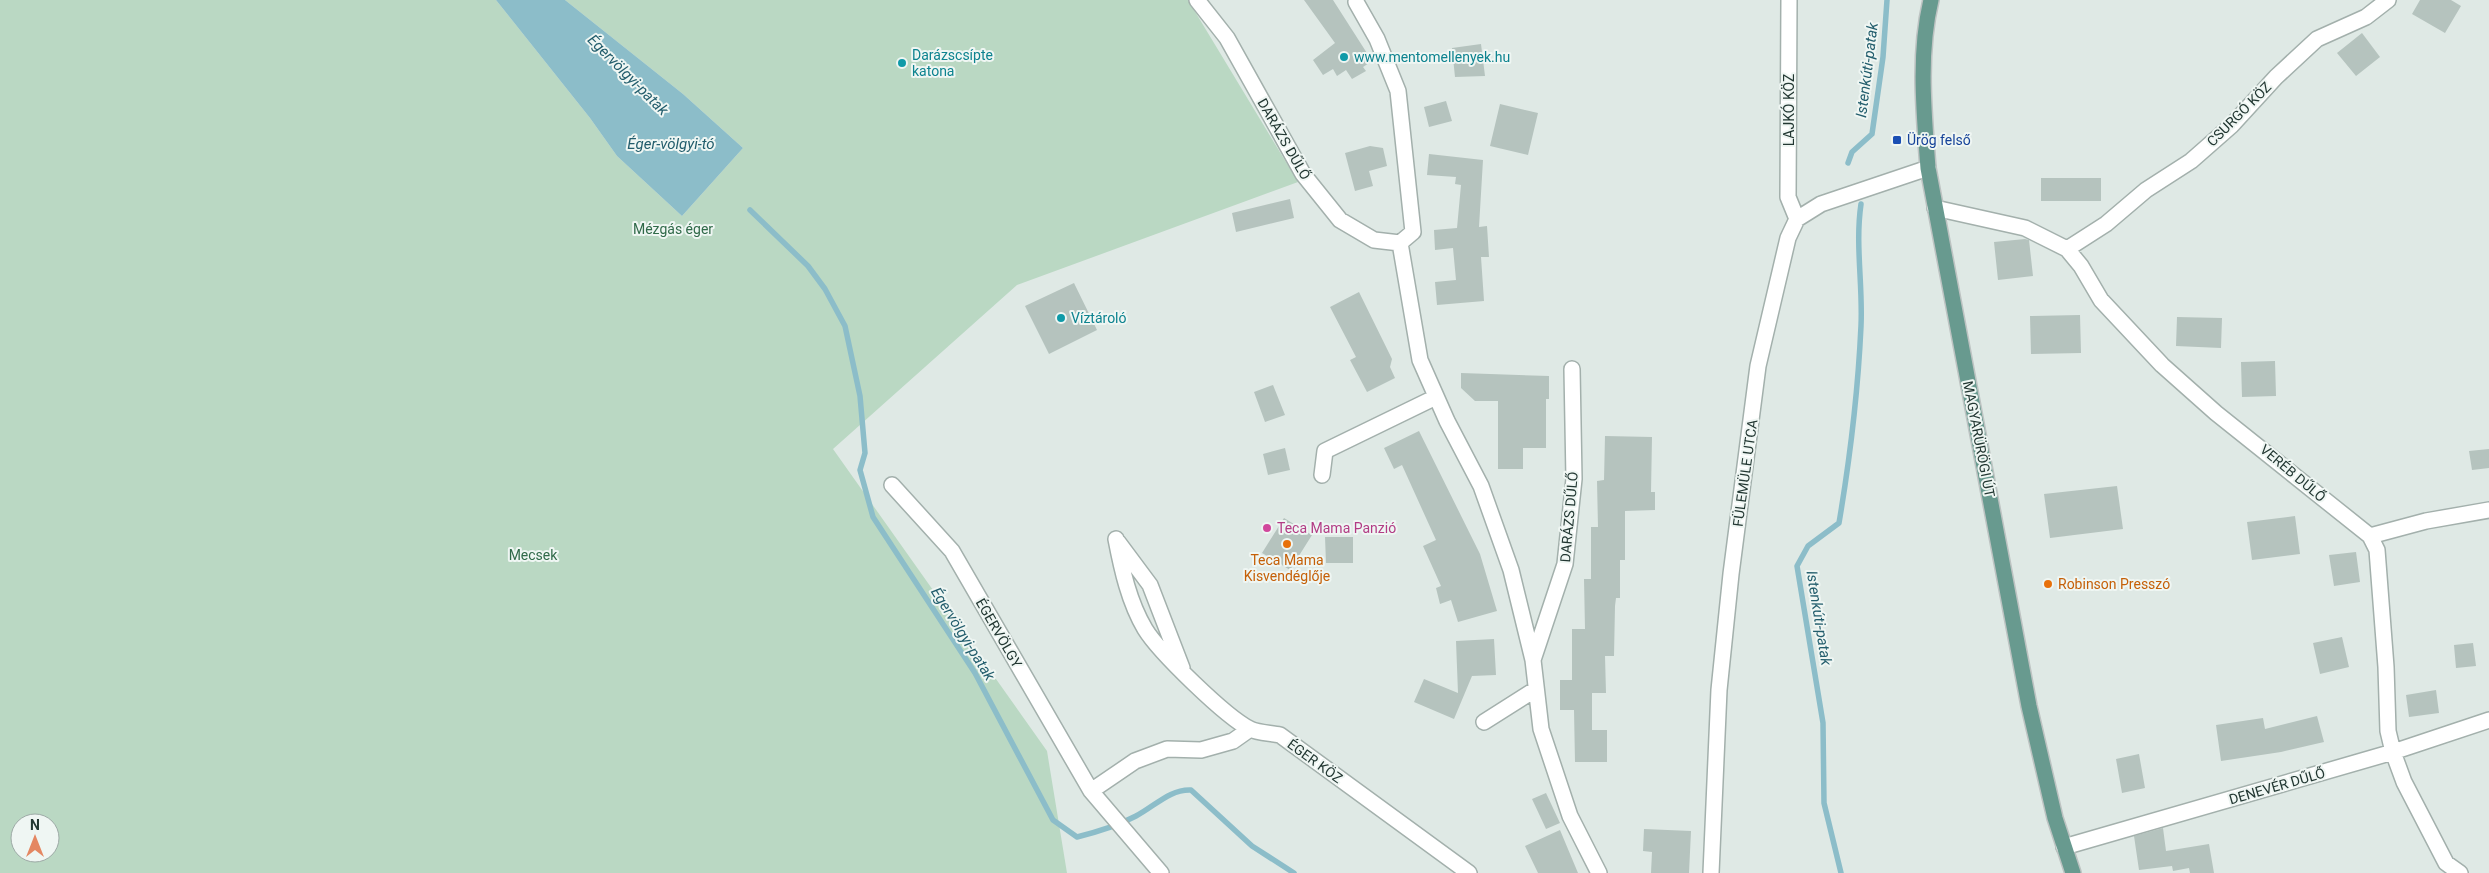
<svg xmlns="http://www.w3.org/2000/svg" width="2489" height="873" viewBox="0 0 2489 873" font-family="Roboto,sans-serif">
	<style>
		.green { fill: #bad8c3; fill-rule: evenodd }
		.water { fill: #8cbdc9 }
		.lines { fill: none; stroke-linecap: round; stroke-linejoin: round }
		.stream { stroke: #8cbdc9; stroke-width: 5.5 }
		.building { fill: #b5c3be }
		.minor-casing { stroke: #a3b0ac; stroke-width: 18 }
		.major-casing { stroke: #bdc3c2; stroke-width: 18 }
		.minor { stroke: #fff; stroke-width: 15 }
		.major { stroke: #689a8f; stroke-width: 15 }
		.culture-dot { fill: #0f9aa8; stroke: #eff6f3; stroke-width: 2 }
		.transit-dot { fill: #1a4fb4; stroke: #eff6f3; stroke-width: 2 }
		.hotel-dot { fill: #d1479c; stroke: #eff6f3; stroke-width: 2 }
		.food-dot { fill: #e8710a; stroke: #eff6f3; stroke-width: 2 }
		.labels { text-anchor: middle; stroke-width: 4; stroke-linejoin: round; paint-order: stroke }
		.culture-label { font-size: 14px; fill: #0d838f; stroke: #eff6f3; text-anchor: start }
		.street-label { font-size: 14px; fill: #223732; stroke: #eff6f3 }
		.transit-label { font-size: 14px; fill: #164399; stroke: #eff6f3; text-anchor: start }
		.park-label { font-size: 14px; fill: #306a49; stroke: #eff6f3 }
		.hotel-label { font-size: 14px; fill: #b23c85; stroke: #eff6f3; text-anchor: start }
		.food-label { font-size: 14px; fill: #c56008; stroke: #eff6f3 }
		.water-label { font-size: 15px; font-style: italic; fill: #225d6c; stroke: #eff6f3 }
	</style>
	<rect width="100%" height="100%" fill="#dfe9e5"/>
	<path class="green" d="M 0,0 L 496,0 L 590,118 L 617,156 L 682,216 L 743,148 L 683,94 L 565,0 L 1188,0 L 1298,182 L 1017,285 L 833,449 L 1047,751 L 1067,873 L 0,873 ZM 20,823 L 50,823 L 50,853 L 20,853 Z"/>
	<path class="water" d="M 496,0 L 565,0 L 683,94 L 743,148 L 682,216 L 617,156 L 590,118 Z"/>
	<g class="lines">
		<path class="stream" d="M 1848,163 L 1852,152 L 1872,134 L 1883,57 L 1887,0
			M 750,210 L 808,266 L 825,289 L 845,326 L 860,396 L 865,453 L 860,470 L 873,517 L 975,673 L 1053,820 L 1077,837 C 1097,832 1117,826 1136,816 C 1155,806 1170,789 1191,790 L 1252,846 L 1294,873
			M 1841,873 L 1824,803 L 1823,723 L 1797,566 L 1808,546 L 1839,523 C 1850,458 1858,391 1861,326 C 1863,285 1855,245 1861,204"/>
	</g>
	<path class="building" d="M 1304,0 L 1333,0 L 1372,61 L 1363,67 L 1366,71 L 1352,79 L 1346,70 L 1337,76 L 1333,69 L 1323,75 L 1313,60 L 1335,43 Z
		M 2420,0 L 2451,0 L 2461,6 L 2445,33 L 2412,14 Z
		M 2362,33 L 2380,57 L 2356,76 L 2337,53 Z
		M 1481,44 L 1485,76 L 1455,77 L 1452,48 Z
		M 1446,101 L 1452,121 L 1429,127 L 1424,107 Z
		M 1500,104 L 1538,113 L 1528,155 L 1490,146 Z
		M 1370,146 L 1383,148 L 1387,166 L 1369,171 L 1373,186 L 1355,191 L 1345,153 Z
		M 1429,154 L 1483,160 L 1479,227 L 1487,226 L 1489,257 L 1481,257 L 1484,301 L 1437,305 L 1435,282 L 1456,280 L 1453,248 L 1435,250 L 1434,230 L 1457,228 L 1461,185 L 1455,184 L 1456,177 L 1427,175 Z
		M 2041,178 L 2101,178 L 2101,201 L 2041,201 Z
		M 1290,199 L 1294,218 L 1236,232 L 1232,213 Z
		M 2025,239 L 2029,240 L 2033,276 L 1998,280 L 1994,242 Z
		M 1074,283 L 1097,330 L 1049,354 L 1025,306 Z
		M 1359,292 L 1392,359 L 1390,367 L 1395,378 L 1367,392 L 1350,360 L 1356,357 L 1330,307 Z
		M 2080,315 L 2081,353 L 2031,354 L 2030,316 Z
		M 2177,317 L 2222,318 L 2221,348 L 2176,346 Z
		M 2275,361 L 2276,396 L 2242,397 L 2241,362 Z
		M 1461,373 L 1549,376 L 1549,399 L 1546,399 L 1546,448 L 1523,448 L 1523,469 L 1498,469 L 1498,401 L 1475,401 L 1461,388 Z
		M 1273,385 L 1285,415 L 1265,422 L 1254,392 Z
		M 1419,431 L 1480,554 L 1497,611 L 1458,622 L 1451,600 L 1440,604 L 1436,588 L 1441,586 L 1423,546 L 1436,540 L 1402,465 L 1394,469 L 1384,448 Z
		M 1605,436 L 1652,437 L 1651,492 L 1655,492 L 1655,510 L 1625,511 L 1625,560 L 1620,560 L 1620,598 L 1616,598 L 1615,606 L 1614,656 L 1605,656 L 1606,693 L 1592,693 L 1592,730 L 1607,730 L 1607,762 L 1575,762 L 1574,710 L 1560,710 L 1560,680 L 1572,680 L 1572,629 L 1585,629 L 1584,579 L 1591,579 L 1591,527 L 1598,527 L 1597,481 L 1604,480 Z
		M 1285,448 L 1290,470 L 1268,475 L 1263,454 Z
		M 2489,449 L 2489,468 L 2472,470 L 2469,451 Z
		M 2117,486 L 2123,529 L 2050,538 L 2044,494 Z
		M 2295,516 L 2300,554 L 2252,560 L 2247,522 Z
		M 1284,518 L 1312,535 L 1290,570 L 1262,553 Z
		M 1325,537 L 1353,537 L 1353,563 L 1326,563 Z
		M 2356,552 L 2360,582 L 2334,586 L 2329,555 Z
		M 2342,637 L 2349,667 L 2320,674 L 2313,643 Z
		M 1494,639 L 1496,675 L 1472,676 L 1454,719 L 1414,702 L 1424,679 L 1458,693 L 1456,641 Z
		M 2473,643 L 2476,666 L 2456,668 L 2454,645 Z
		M 2436,690 L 2439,713 L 2409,717 L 2406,695 Z
		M 2317,716 L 2324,742 L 2281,752 L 2221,761 L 2216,725 L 2263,718 L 2265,729 Z
		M 2139,754 L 2145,788 L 2122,793 L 2116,759 Z
		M 1546,793 L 1560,823 L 1546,829 L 1532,799 Z
		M 2163,828 L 2166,851 L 2209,844 L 2214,873 L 2190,873 L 2189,868 L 2173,871 L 2172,866 L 2139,870 L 2134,836 Z
		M 1644,829 L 1691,831 L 1689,873 L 1651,873 L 1652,852 L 1643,851 Z
		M 1560,830 L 1578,873 L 1538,873 L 1525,846 Z"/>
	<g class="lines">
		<g class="minor-casing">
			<path id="minor" d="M 1197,0 L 1227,38 L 1303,174 L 1340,220 L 1374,240 L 1400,243 L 1413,232 L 1398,91 L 1377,39 L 1356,2
				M 1789,0 L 1788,197 L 1797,219
				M 1935,208 L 2025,228 L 2067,249 L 2081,266 L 2101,300 L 2162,365 L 2216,413 L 2370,536 L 2377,550 L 2386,667 L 2388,731 L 2393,752 L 2404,782 L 2446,863 L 2460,873
				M 1400,243 L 1420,360 L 1447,421 L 1481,486 L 1511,570 L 1533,660 L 1541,729 L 1570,816 L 1599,873
				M 2067,249 L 2106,224 L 2146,190 L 2191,161 L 2232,125 L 2276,77 L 2317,39 L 2366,17 L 2388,0
				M 1322,475 L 1325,451 L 1436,397
				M 892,485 L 952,551 L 1091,791 L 1161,873
				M 2370,536 L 2426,521 L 2489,510
				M 1116,539 C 1122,570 1129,602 1145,629 C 1159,652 1226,717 1250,729 C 1258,733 1271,733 1280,735 L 1469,873
				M 1118,542 L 1150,585 L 1182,668
				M 1533,660 L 1565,564 L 1574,479 L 1572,369
				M 1484,722 L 1536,689
				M 1091,791 L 1135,761 L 1167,749 L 1201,750 L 1233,741 L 1250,729
				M 2064,847 L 2393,752 L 2489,720
				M 1711,873 L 1719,690 L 1731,574 L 1758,366 L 1788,238 L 1797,219 L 1821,204 L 1928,168"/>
		</g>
		<g class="major-casing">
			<path id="major" d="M 1931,0 C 1918,54 1924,113 1928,168 L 2029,706 L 2055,818 L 2073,873"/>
		</g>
		<use href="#minor" class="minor"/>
		<use href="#major" class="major"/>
	</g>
	<g class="culture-dot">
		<circle cx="1344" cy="57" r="5"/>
		<circle cx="902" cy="63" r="5"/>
		<circle cx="1061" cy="318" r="5"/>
	</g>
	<rect class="transit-dot" x="1892" y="135" width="10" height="10" rx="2.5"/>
	<circle class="hotel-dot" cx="1267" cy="528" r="5"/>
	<g class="food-dot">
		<circle cx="1287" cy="544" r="5"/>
		<circle cx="2048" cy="584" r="5"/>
	</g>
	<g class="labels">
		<g class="culture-label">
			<text x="912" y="60">Darázscsípte<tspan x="912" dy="16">katona</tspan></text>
			<text x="1354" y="62">www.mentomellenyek.hu</text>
			<text x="1071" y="323">Víztároló</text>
		</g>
		<g class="street-label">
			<text transform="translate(1789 110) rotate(-90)" y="5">LAJKÓ KÖZ</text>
			<text transform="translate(2239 114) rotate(-45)" y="5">CSURGÓ KÖZ</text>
			<text transform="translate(1284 139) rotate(60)" y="5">DARÁZS DŰLŐ</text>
			<text transform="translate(1979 439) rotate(79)" y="5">MAGYARÜRÖGI ÚT</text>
			<text transform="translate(1745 473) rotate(-82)" y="5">FÜLEMÜLE UTCA</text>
			<text transform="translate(2293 473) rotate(40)" y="5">VERÉB DŰLŐ</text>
			<text transform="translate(1569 517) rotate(-85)" y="5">DARÁZS DŰLŐ</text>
			<text transform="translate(999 633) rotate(60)" y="5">ÉGERVÖLGY</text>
			<text transform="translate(1315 761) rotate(36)" y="5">ÉGER KÖZ</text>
			<text transform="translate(2277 786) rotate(-16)" y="5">DENEVÉR DŰLŐ</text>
		</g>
		<g class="transit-label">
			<text x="1907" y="145">Ürög felső</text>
		</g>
		<g class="park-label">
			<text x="673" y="234">Mézgás éger</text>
			<text x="533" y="560">Mecsek</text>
		</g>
		<g class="hotel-label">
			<text x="1277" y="533">Teca Mama Panzió</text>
		</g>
		<g class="food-label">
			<text x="1287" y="565">Teca Mama<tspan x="1287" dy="16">Kisvendéglője</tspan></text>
			<text x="2058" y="589" text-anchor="start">Robinson Presszó</text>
		</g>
		<g class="water-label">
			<text transform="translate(1867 70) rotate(-83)" y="5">Istenkúti-patak</text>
			<text transform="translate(628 75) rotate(45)" y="5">Égervölgyi-patak</text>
			<text x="671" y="149">Éger-völgyi-tó</text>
			<text transform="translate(1819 618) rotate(81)" y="5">Istenkúti-patak</text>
			<text transform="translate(963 634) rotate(58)" y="5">Égervölgyi-patak</text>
		</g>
	</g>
	<g transform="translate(35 838)"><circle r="24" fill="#eff6f3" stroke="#9daaa6"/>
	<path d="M0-4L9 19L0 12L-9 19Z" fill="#e48762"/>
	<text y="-8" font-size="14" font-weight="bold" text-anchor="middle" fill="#223732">N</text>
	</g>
</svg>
